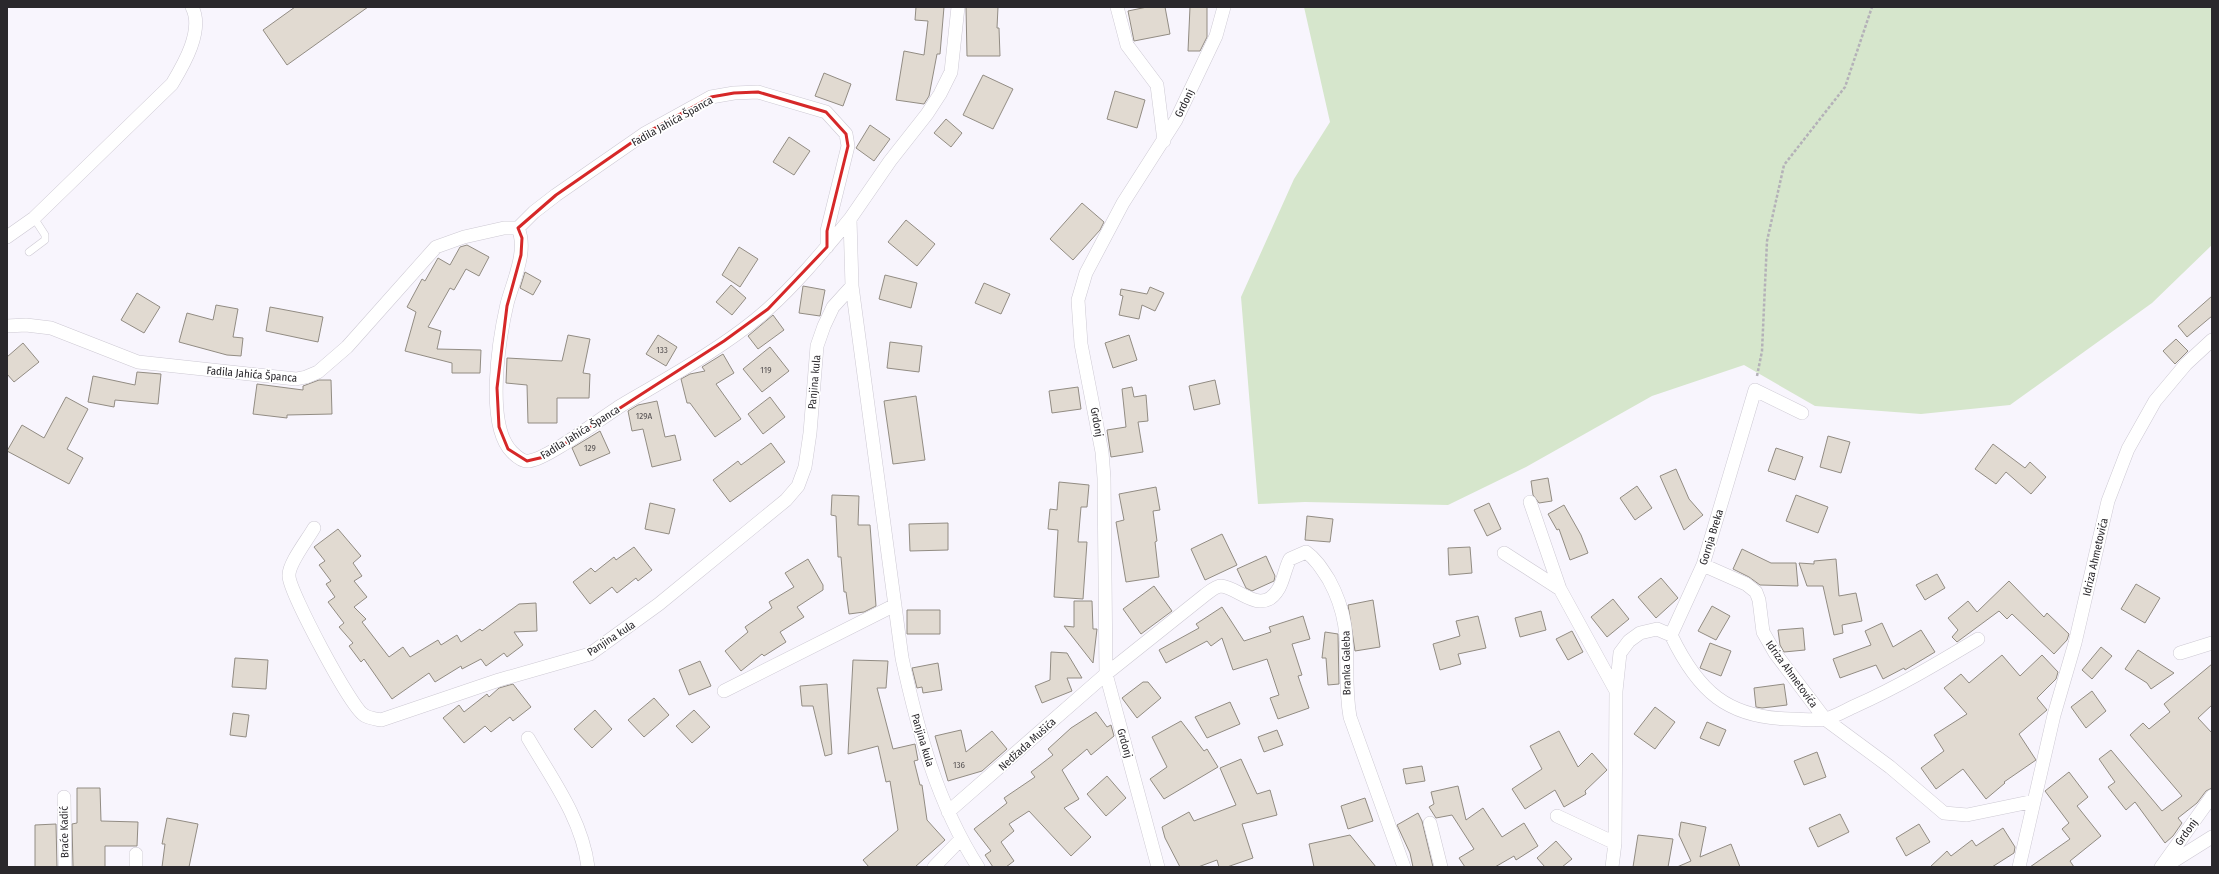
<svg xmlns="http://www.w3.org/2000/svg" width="2219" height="874" viewBox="0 0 2219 874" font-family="'Fira Sans Condensed',sans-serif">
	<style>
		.green { fill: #d6e6cc }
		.building { fill: #e1dad1; stroke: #928c83 }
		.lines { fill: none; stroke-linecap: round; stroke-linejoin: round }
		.lane-casing { stroke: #cdc9d3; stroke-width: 8 }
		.street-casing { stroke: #cdc9d3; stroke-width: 14 }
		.path { stroke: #b4b1b8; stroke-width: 2.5; stroke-dasharray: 3 2; stroke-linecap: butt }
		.lane { stroke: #fff; stroke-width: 7 }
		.street { stroke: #fff; stroke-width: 13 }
		.marked { fill: none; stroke: #d62828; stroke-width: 3; stroke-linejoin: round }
		.labels { text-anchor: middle; stroke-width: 3.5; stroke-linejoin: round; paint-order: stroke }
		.number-label { font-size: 9px; fill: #585455 }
		.street-label { font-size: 11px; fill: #2a282c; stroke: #fff }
	</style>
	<rect width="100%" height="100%" fill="#f8f5fd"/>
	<path class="green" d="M 1304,7 L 2212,7 L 2212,245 L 2152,303 L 2010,405 L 1921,414 L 1815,406 L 1744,365 L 1652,396 L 1526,467 L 1448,505 L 1305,502 L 1258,504 L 1241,297 L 1294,179 L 1330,122 Z"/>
	<path class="building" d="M 295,7 L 368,7 L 287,65 L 263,30 Z
		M 916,7 L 944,7 L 940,54 L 937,54 L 929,96 L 924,104 L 896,100 L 904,51 L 924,55 L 928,21 L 915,20 Z
		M 966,7 L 998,7 L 997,28 L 999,28 L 1000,56 L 967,56 Z
		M 1147,7 L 1165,7 L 1170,34 L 1134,41 L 1128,11 Z
		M 1190,7 L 1207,7 L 1207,37 L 1200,51 L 1188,51 Z
		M 824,73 L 851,84 L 843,106 L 815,96 Z
		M 983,75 L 1013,89 L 993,129 L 963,115 Z
		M 1115,91 L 1145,100 L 1137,128 L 1107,119 Z
		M 946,119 L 962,133 L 951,147 L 934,133 Z
		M 870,125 L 890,139 L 874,161 L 856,148 Z
		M 789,137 L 810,151 L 794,175 L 773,162 Z
		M 1082,203 L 1104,222 L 1100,230 L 1073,260 L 1050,239 Z
		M 906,220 L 935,244 L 917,266 L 888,242 Z
		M 467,245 L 489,257 L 479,276 L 466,269 L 454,290 L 450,288 L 428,327 L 441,331 L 437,349 L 481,350 L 480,373 L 452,373 L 452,363 L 405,351 L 416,312 L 407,307 L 422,279 L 425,281 L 438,258 L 450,265 L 460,247 Z
		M 739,247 L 758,259 L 740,287 L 722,275 Z
		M 525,272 L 541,281 L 533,295 L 520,288 Z
		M 885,275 L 917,283 L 911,308 L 879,299 Z
		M 984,283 L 1010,294 L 1001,314 L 975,303 Z
		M 731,285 L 746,298 L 732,315 L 716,302 Z
		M 803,286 L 825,290 L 820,316 L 799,313 Z
		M 1150,287 L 1164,293 L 1155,311 L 1142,305 L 1139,319 L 1119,315 L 1123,296 L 1120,295 L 1121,289 L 1147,294 Z
		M 137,293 L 160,307 L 144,333 L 121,320 Z
		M 2212,296 L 2212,316 L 2187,337 L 2178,326 Z
		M 216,305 L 238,309 L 233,337 L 243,338 L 241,356 L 227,355 L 179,342 L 187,313 L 213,320 Z
		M 270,307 L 323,317 L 318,342 L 266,331 Z
		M 773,315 L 784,330 L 758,349 L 748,336 Z
		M 568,335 L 590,339 L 583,373 L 590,374 L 589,398 L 557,398 L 557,423 L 528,423 L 527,385 L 506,383 L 507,358 L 562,361 Z
		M 658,335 L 677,347 L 666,366 L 646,354 Z
		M 1129,335 L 1137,360 L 1113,368 L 1105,343 Z
		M 2176,339 L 2188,351 L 2175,364 L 2163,351 Z
		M 890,342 L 922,346 L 919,372 L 887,368 Z
		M 23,343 L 39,362 L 14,382 L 7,374 L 7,357 Z
		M 770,347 L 789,371 L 762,392 L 743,369 Z
		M 723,354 L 734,373 L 716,384 L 741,419 L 715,437 L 690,403 L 687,403 L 681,379 L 690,374 L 705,371 L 702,367 Z
		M 137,372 L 161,374 L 158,404 L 115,400 L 114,407 L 88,402 L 93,376 L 135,385 Z
		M 319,380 L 331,380 L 332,414 L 287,415 L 287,418 L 253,414 L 257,384 L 303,390 L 303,386 Z
		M 1215,380 L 1220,404 L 1194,410 L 1189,386 Z
		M 1078,387 L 1081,409 L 1052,413 L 1049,391 Z
		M 1132,387 L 1134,397 L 1146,395 L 1148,421 L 1138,422 L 1143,452 L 1111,457 L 1107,430 L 1126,427 L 1122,389 Z
		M 916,396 L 925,460 L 893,464 L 884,401 Z
		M 66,397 L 88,409 L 67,449 L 83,458 L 69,484 L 7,451 L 22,425 L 44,438 Z
		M 770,397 L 785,417 L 763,434 L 748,414 Z
		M 657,401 L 665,437 L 675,435 L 681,460 L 652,467 L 643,429 L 632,431 L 628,411 L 638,405 Z
		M 600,431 L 610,453 L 580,466 L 572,448 Z
		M 1828,436 L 1850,442 L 1841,473 L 1820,467 Z
		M 771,443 L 785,462 L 730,502 L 713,480 L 738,461 L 741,465 Z
		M 1993,444 L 2025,468 L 2030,462 L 2046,477 L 2031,494 L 2006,472 L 1996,484 L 1975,469 Z
		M 1776,448 L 1803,457 L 1795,480 L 1768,471 Z
		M 1676,469 L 1689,499 L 1703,515 L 1684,530 L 1660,476 Z
		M 1548,478 L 1552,501 L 1539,503 L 1533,495 L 1531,481 Z
		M 1059,482 L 1089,485 L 1087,507 L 1081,507 L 1078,542 L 1087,542 L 1083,599 L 1054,597 L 1058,530 L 1048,529 L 1050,509 L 1057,510 Z
		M 1637,486 L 1652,508 L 1635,520 L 1620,498 Z
		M 1156,487 L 1160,510 L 1153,511 L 1157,541 L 1155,542 L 1159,577 L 1126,582 L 1116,522 L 1124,520 L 1119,494 Z
		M 832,495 L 859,496 L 858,525 L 870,525 L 876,606 L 864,612 L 849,614 L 846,592 L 844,592 L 841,557 L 838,557 L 836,516 L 831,515 Z
		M 1796,495 L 1828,507 L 1818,533 L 1786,521 Z
		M 650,503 L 675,509 L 669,534 L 645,529 Z
		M 1489,503 L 1501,529 L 1487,536 L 1474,510 Z
		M 1564,505 L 1581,535 L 1588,553 L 1570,560 L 1559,529 L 1557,530 L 1548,514 Z
		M 1307,516 L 1333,519 L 1330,542 L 1305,540 Z
		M 948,523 L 948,550 L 910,551 L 909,524 Z
		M 338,529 L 361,556 L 353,563 L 362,576 L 354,581 L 367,597 L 354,607 L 366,619 L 362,622 L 389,657 L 403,647 L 410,657 L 438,640 L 441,645 L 457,635 L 461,642 L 480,629 L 482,631 L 519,604 L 536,603 L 537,631 L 514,632 L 523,645 L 507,657 L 504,653 L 486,666 L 481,659 L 462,669 L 461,666 L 435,682 L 429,673 L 392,699 L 364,659 L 361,662 L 349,646 L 353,643 L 339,627 L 344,623 L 328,602 L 335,597 L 326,584 L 331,581 L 319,565 L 325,561 L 314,547 Z
		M 1222,534 L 1237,565 L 1205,580 L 1191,549 Z
		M 634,547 L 652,570 L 638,581 L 636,578 L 617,593 L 612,587 L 590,604 L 573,582 L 591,568 L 595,572 L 614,557 L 616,560 Z
		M 1470,547 L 1472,573 L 1449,575 L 1448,548 Z
		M 1742,549 L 1771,563 L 1796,563 L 1798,586 L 1760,585 L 1749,577 L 1733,569 Z
		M 1266,556 L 1275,576 L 1274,581 L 1252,591 L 1246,588 L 1237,569 Z
		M 808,559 L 823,585 L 823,590 L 797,607 L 804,617 L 780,632 L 786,642 L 764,656 L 762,654 L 741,671 L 725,651 L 748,632 L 745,627 L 772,608 L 769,602 L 794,587 L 785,573 Z
		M 1836,559 L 1839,596 L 1856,593 L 1862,621 L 1842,625 L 1843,633 L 1834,635 L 1823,586 L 1807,586 L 1799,563 L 1814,564 L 1814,561 Z
		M 1937,574 L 1945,588 L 1925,600 L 1916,585 Z
		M 1661,578 L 1678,598 L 1656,618 L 1638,597 Z
		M 2009,581 L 2044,617 L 2047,613 L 2069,634 L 2067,640 L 2054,654 L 2012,614 L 2007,619 L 1999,611 L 1957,642 L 1952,637 L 1958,630 L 1948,618 L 1968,601 L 1977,612 Z
		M 2136,584 L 2160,598 L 2145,623 L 2121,609 Z
		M 1154,586 L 1172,611 L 1141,634 L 1123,609 Z
		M 1613,599 L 1629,619 L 1607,637 L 1591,617 Z
		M 1373,600 L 1380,647 L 1355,651 L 1348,605 Z
		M 1074,601 L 1092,601 L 1093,629 L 1097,629 L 1093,663 L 1064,626 L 1074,627 Z
		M 1712,606 L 1730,616 L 1716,640 L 1698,631 Z
		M 1222,607 L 1244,641 L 1271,632 L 1269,627 L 1303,616 L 1310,639 L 1292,644 L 1302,675 L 1298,676 L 1309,708 L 1278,719 L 1270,698 L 1279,695 L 1267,659 L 1233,670 L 1222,638 L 1211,646 L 1207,641 L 1166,663 L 1159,650 L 1199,628 L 1196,624 Z
		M 907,610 L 940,610 L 940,634 L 907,634 Z
		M 1541,611 L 1546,630 L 1520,637 L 1515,618 Z
		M 1478,616 L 1486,648 L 1458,654 L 1461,664 L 1440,670 L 1433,644 L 1460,636 L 1456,621 Z
		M 1882,623 L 1893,647 L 1921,630 L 1935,652 L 1905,670 L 1904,668 L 1883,679 L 1876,665 L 1840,678 L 1833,659 L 1871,645 L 1865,631 Z
		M 1803,628 L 1805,650 L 1784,652 L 1780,645 L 1778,630 Z
		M 1572,631 L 1583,652 L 1568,660 L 1556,639 Z
		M 1325,632 L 1338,634 L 1339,684 L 1328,685 L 1326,658 L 1322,658 Z
		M 1710,643 L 1731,651 L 1721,676 L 1700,668 Z
		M 2101,647 L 2112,656 L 2092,679 L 2082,670 Z
		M 2138,650 L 2174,673 L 2151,689 L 2147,683 L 2125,669 Z
		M 1051,652 L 1067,653 L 1082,678 L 1067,678 L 1072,691 L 1042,703 L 1035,686 L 1050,680 Z
		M 2002,655 L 2020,676 L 2042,655 L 2058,672 L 2056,679 L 2037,698 L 2047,710 L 2019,734 L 2036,760 L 2004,782 L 2005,783 L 1986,799 L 1963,769 L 1936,789 L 1921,768 L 1944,751 L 1934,735 L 1967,714 L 1944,688 L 1961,674 L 1969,683 Z
		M 235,658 L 268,660 L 266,689 L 232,687 Z
		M 853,660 L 888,661 L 886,688 L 877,688 L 893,749 L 915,744 L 918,760 L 914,761 L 920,785 L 922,785 L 927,820 L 945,840 L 915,867 L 869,867 L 863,860 L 898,830 L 890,781 L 886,782 L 878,746 L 848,754 Z
		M 700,661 L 711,686 L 689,695 L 679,670 Z
		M 938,663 L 942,690 L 923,693 L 922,687 L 917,688 L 912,668 Z
		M 2212,664 L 2212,705 L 2198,718 L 2212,733 L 2212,788 L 2206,791 L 2197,803 L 2178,818 L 2182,823 L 2173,836 L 2165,843 L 2135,802 L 2126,810 L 2108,787 L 2115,782 L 2099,759 L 2111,750 L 2162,811 L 2182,796 L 2130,735 L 2143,723 L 2149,729 L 2170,712 L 2164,704 Z
		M 1143,682 L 1148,682 L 1161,698 L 1137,718 L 1122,698 Z
		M 513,684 L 531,707 L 513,721 L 510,717 L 491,732 L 485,726 L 464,743 L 443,718 L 459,705 L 464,712 L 487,694 L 489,697 L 499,688 Z
		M 827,684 L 832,754 L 825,756 L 813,706 L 802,706 L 800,686 Z
		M 1784,684 L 1787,705 L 1762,708 L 1756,707 L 1754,688 Z
		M 2092,691 L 2106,711 L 2086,728 L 2071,707 Z
		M 654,698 L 669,715 L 644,737 L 628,720 Z
		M 1230,702 L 1240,724 L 1207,738 L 1195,717 Z
		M 1655,707 L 1675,722 L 1655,749 L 1634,734 Z
		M 595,710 L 612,729 L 592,748 L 574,729 Z
		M 694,710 L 710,727 L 692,743 L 676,726 Z
		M 1096,712 L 1107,727 L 1111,725 L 1114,736 L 1091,755 L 1087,749 L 1062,770 L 1079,799 L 1064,808 L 1091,837 L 1071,856 L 1029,811 L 1009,824 L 1014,831 L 1001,842 L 1014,861 L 1006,867 L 993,867 L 985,855 L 991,851 L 974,829 L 1007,803 L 1004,798 L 1035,777 L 1031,772 L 1053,755 L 1048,749 L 1071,728 Z
		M 233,713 L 249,715 L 246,737 L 230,735 Z
		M 1181,721 L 1204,751 L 1207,749 L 1218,767 L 1164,799 L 1150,779 L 1167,767 L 1152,737 Z
		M 1707,722 L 1726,730 L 1719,746 L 1700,738 Z
		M 961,730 L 966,752 L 992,731 L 1007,749 L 982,771 L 948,781 L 935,736 Z
		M 1277,730 L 1283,745 L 1264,752 L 1258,737 Z
		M 1559,731 L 1578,767 L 1592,753 L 1607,770 L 1585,791 L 1586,794 L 1564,807 L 1555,790 L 1525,809 L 1512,789 L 1542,769 L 1530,746 Z
		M 1817,752 L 1826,777 L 1804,785 L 1794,761 Z
		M 1241,759 L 1257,794 L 1270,790 L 1277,815 L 1242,824 L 1253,858 L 1227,867 L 1219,867 L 1217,860 L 1198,867 L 1180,867 L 1165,838 L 1162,827 L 1189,812 L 1194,821 L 1236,805 L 1220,768 Z
		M 1422,766 L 1425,781 L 1406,784 L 1403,769 Z
		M 2069,772 L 2088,797 L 2077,806 L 2101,836 L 2070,861 L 2074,867 L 2030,867 L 2070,839 L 2062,829 L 2069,823 L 2045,791 Z
		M 1107,776 L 1126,798 L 1106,816 L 1087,794 Z
		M 1458,786 L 1466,820 L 1483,808 L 1502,837 L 1524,823 L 1538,846 L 1516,860 L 1514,856 L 1495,867 L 1465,867 L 1459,858 L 1474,849 L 1452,815 L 1436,818 L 1429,807 L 1434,804 L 1431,792 Z
		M 77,788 L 100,788 L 101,821 L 138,822 L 137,846 L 105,846 L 105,867 L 73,867 L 72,824 L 77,823 Z
		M 1365,798 L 1373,821 L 1348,829 L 1341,806 Z
		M 1418,813 L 1422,821 L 1433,867 L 1413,867 L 1410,853 L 1397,825 Z
		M 1840,814 L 1849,832 L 1818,847 L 1809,828 Z
		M 167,818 L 198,824 L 189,867 L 162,867 L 165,844 L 162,844 Z
		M 1681,822 L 1706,827 L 1700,857 L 1731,844 L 1740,867 L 1677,867 L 1691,861 L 1679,835 Z
		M 56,824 L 57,867 L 35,867 L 35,825 Z
		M 1919,824 L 1930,842 L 1906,856 L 1896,838 Z
		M 2003,828 L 2015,847 L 2014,853 L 1992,867 L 1930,867 L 1947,851 L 1951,856 L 1972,840 L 1976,846 Z
		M 1350,835 L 1376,867 L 1314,867 L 1309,844 Z
		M 1638,835 L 1673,839 L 1668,867 L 1633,867 Z
		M 1556,841 L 1572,859 L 1562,867 L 1545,867 L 1537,858 Z"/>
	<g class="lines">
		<g class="lane-casing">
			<path id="lane" d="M 29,252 L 45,240 L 45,235 L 34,218"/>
		</g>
		<g class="street-casing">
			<path id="street" d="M 958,7 L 951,72 L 940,94 L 927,114 L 890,161 L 850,219 L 852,286 L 902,658 C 918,731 937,803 978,867
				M 1117,7 L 1127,45 L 1157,85 L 1164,141
				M 518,228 C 528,251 513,281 507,304 C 499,339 485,425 512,452 C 516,456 523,462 529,461 C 548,459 601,418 622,405 C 668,378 728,345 768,309 C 798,282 824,250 850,219
				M 7,237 L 34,218 L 172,84 C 184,64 204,30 192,7
				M 7,326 L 26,325 L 51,328 L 138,362 L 296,379 L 306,377 L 318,372 L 347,347 L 436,247 L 464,237 L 504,228 L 518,228 L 534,212 L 556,195 L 644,134 L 711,97 L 734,93 L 758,92 L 826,112 L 846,134 L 848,146 L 827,231 L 827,247
				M 1530,502 L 1560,589 L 1616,691
				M 314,528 C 308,539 288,564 289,576 C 289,591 351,708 364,715 C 368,718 376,719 381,720 L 499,680 L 590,654 L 659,604 L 786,500 L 798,486 L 805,467 L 810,433 L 817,346 L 824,326 L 833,307 L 852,286
				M 1504,553 L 1560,589
				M 1703,565 L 1746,584 L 1756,592 L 1759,600 L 1763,632 L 1775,653 L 1825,719 L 1890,767 L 1944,813 L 1967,815 L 2034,801
				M 1671,635 C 1698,691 1727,718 1791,719 C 1802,719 1815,721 1825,719 C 1835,717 1846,710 1855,706 C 1898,687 1938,663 1978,639
				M 1671,635 L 1703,565 L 1755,390 L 1802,413
				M 2180,653 L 2212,643
				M 724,691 L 895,605
				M 528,738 C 552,779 582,819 588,867
				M 64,797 L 65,867
				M 948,812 L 1106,674 L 1205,595 C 1209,592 1216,586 1221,586 C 1239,587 1262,618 1279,588 C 1284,579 1285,568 1290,559 L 1306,552 C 1316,559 1322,569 1329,580 C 1357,631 1341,665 1350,717 L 1404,867
				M 1557,816 L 1615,843
				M 1430,823 L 1441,867
				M 136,867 L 136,854
				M 934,867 L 960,840
				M 1158,867 L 1106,674 L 1104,478 L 1102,452 L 1081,344 L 1078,300 L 1086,273 L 1123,203 L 1176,120 L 1216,36 L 1224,7
				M 1612,867 L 1615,843 L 1616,691 L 1620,653 L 1629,641 L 1640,633 L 1657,629 L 1671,635
				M 2019,867 L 2054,715 L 2075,643 L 2108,501 L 2128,449 L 2155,401 L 2186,364 L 2212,340
				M 2161,867 L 2212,796
				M 2164,867 L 2212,837"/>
		</g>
		<path class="path" d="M 1757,376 L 1762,351 L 1767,241 L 1784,165 L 1845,87 L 1872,7"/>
		<use href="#lane" class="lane"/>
		<use href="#street" class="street"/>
	</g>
	<path class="marked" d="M 758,92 L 826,112 L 846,134 L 848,146 L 827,231 L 827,247 L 768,309 L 724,341 L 544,457 L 527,461 L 508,449 L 499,427 L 497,388 L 507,306 L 521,255 L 522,238 L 518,228 L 556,195 L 644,134 L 711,97 L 734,93 Z"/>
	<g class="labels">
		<g class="number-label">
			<text x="662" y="353">133</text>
			<text x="766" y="373">119</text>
			<text x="644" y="419">129A</text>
			<text x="590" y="451">129</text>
			<text x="959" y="768">136</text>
		</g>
		<g class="street-label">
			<text transform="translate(1184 103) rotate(-64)" y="4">Grdonj</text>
			<text transform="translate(672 121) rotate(-29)" y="4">Fadila Jahića Španca</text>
			<text transform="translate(252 374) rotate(5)" y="4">Fadila Jahića Španca</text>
			<text transform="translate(814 382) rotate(-85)" y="4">Panjina kula</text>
			<text transform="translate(1097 422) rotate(80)" y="4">Grdonj</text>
			<text transform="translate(580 432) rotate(-32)" y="4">Fadila Jahića Španca</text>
			<text transform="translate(1711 537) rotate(-73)" y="4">Gornja Breka</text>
			<text transform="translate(2095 557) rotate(-77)" y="4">Idriza Ahmetovića</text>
			<text transform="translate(611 638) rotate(-33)" y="4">Panjina kula</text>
			<text transform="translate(1346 663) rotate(-91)" y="4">Branka Galeba</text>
			<text transform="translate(1792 674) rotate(54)" y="4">Idriza Ahmetovića</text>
			<text transform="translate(923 740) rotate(73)" y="4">Panjina kula</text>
			<text transform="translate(1125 743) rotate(74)" y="4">Grdonj</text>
			<text transform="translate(1027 744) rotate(-42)" y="4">Nedžada Mušića</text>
			<text transform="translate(64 832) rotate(-91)" y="4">Braće Kadić</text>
			<text transform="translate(2186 832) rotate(-54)" y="4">Grdonj</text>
		</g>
	</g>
	<rect width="2219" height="874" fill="none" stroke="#2a282c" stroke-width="16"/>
</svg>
